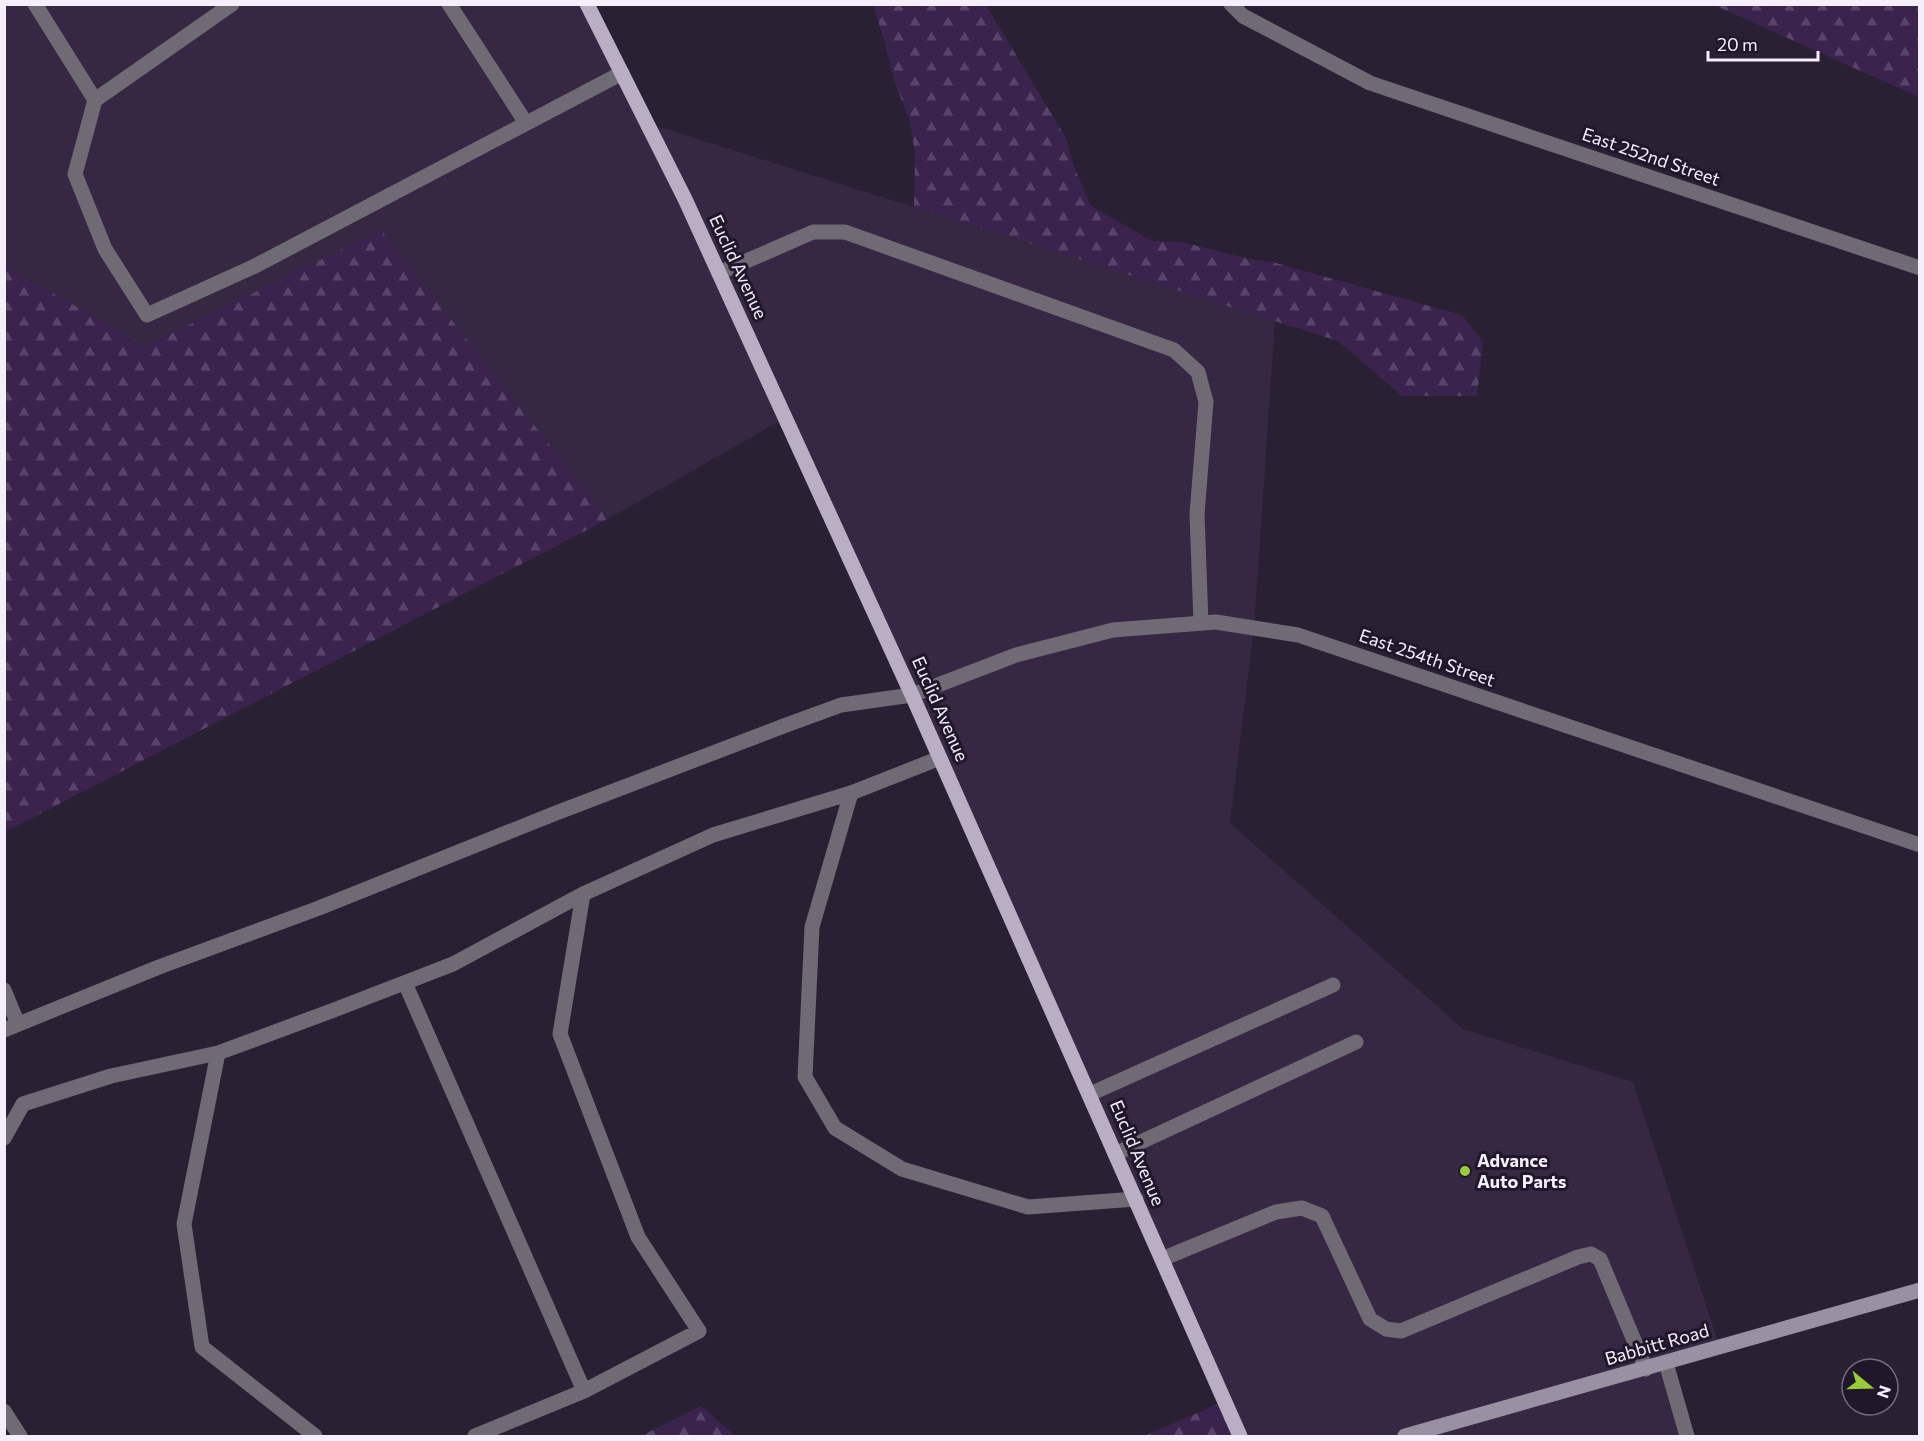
<svg xmlns="http://www.w3.org/2000/svg" width="1924" height="1441" viewBox="0 0 1924 1441" font-family="Commissioner,sans-serif">
	<style>
		.built { fill: #362842 }
		.forest { fill: url(#forest-firs) }
		.lines { fill: none; stroke-linecap: round; stroke-linejoin: round }
		.service { stroke: #6f6a74; stroke-width: 15 }
		.minor { stroke: #6f6a74; stroke-width: 15 }
		.secondary { stroke: #9990a1; stroke-width: 15 }
		.primary { stroke: #b9aec4; stroke-width: 15 }
		.poi-dot { fill: #98cb37; stroke: #21172a; stroke-width: 2 }
		.labels { text-anchor: middle; stroke-width: 6; stroke-linejoin: round; paint-order: stroke }
		.street-label { font-size: 18px; fill: #f5effc; stroke: #21172a }
		.poi-label { font-size: 18px; font-weight: bold; fill: #f5effc; stroke: #21172a; text-anchor: start }
	</style>
	<defs>
		<pattern id="forest-firs" width="22" height="20" patternUnits="userSpaceOnUse" patternTransform="scale(1.5)"><rect width="22" height="20" fill="#3a244d"/><path d="M5 1l3.5 6h-7zM16 11l3.5 6h-7z" fill="#574468"/></pattern>
	</defs>
	<rect width="100%" height="100%" fill="#2a2034"/>
	<path class="built" d="M 587,4 L 647,123 L 1275,321 L 1254,628 L 1230,823 L 1463,1029 L 1633,1082 L 1720,1348 L 1666,1364 L 1687,1436 L 1240,1436 L 785,418 L 608,519 L 381,231 L 145,346 L 5,266 L 5,5 Z"/>
	<path class="forest" d="M 873,5 L 986,5 L 1066,138 L 1073,164 L 1091,206 L 1152,241 L 1182,242 L 1249,259 L 1272,262 L 1462,315 L 1483,342 L 1477,396 L 1402,396 L 1338,341 L 914,207 L 915,154 L 910,121 L 895,83 L 883,36 Z
		M 1714,5 L 1919,5 L 1919,97 Z
		M 381,230 L 608,519 L 5,832 L 5,266 L 146,346 Z
		M 1225,1401 L 1240,1436 L 1144,1436 Z
		M 701,1406 L 735,1436 L 641,1436 Z"/>
	<g class="lines">
		<path class="service" d="M 35,4 L 95,100 L 232,4
			M 449,4 L 526,123
			M 95,100 L 75,174 L 105,249 L 147,315 L 255,266 L 622,73
			M 719,273 L 813,232 L 845,232 L 1174,350 L 1198,372 L 1206,402 L 1197,514 L 1201,623
			M 940,758 L 851,793 L 812,927 L 805,1077 L 835,1128 L 902,1169 L 1028,1207 L 1136,1199
			M 405,983 L 584,1391
			M 4,990 L 18,1024
			M 4,1030 L 159,967 L 319,908 L 556,813 L 789,724 L 841,705 L 912,695
			M 218,1053 L 184,1224 L 202,1347 L 315,1436
			M 1090,1094 L 1333,985
			M 4,1138 L 23,1104 L 111,1076 L 218,1053 L 334,1010 L 453,964 L 583,894 L 713,835 L 851,793
			M 1115,1154 L 1356,1042
			M 1162,1259 L 1276,1212 L 1302,1208 L 1322,1216 L 1370,1319 L 1386,1329 L 1401,1331 L 1578,1257 L 1591,1254 L 1600,1259 L 1646,1369
			M 4,1411 L 20,1436
			M 475,1436 L 584,1391 L 699,1331 L 638,1237 L 560,1034 L 583,894"/>
		<path class="minor" d="M 1231,4 L 1243,16 L 1370,83 L 1920,268
			M 912,695 L 1016,655 L 1113,630 L 1216,622 L 1298,635 L 1920,845
			M 1666,1363 L 1687,1436"/>
		<path class="secondary" d="M 1405,1436 L 1920,1290"/>
		<path class="primary" d="M 587,4 L 685,199 L 912,695 L 1240,1436"/>
	</g>
	<circle class="poi-dot" cx="1465" cy="1171" r="6"/>
	<g class="labels">
		<g class="street-label">
			<text transform="translate(1651 157) rotate(19)" y="6">East 252nd Street</text>
			<text transform="translate(738 267) rotate(65)" y="6">Euclid Avenue</text>
			<text transform="translate(1427 658) rotate(19)" y="6">East 254th Street</text>
			<text transform="translate(940 709) rotate(66)" y="6">Euclid Avenue</text>
			<text transform="translate(1137 1153) rotate(67)" y="6">Euclid Avenue</text>
			<text transform="translate(1657 1345) rotate(-16)" y="6">Babbitt Road</text>
		</g>
		<g class="poi-label">
			<text x="1477" y="1167">Advance<tspan x="1477" dy="21">Auto Parts</tspan></text>
		</g>
	</g>
	<rect width="1924" height="1441" fill="none" stroke="#f5effc" stroke-width="12"/>
	<g transform="translate(1870 1387) rotate(109)"><circle r="28" fill="#21172a" stroke="#766d7e" stroke-width="1.5"/>
	<path d="M0-4.5L10 22L0 15L-10 22Z" fill="#98cb37"/>
	<text y="-9" font-size="16" font-weight="bold" text-anchor="middle" fill="#f5effc">N</text>
	</g>
	<path d="M1708 51v9h110v-9" fill="none" stroke="#f5effc" stroke-width="3"/>
	<text x="1717" y="51" font-size="18" fill="#f5effc" stroke="#21172a" stroke-width="4.5" paint-order="stroke">20 m</text>
</svg>
